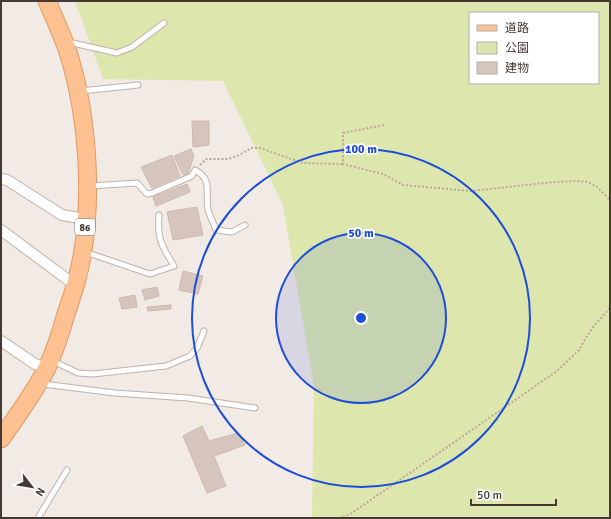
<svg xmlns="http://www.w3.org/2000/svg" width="611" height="519" viewBox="0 0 611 519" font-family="Signika,'Noto Sans JP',sans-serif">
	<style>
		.green { fill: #dde6ad; fill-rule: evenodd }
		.building { fill: #d6c5bd; stroke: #ceb8ad }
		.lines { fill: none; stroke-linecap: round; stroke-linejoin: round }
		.lane-casing { stroke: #c0b2aa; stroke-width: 7 }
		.street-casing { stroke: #c0b2aa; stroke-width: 12 }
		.primary-casing { stroke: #e29863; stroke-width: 19 }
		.path { stroke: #bfa799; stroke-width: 2; stroke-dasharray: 2 2; stroke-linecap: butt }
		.lane { stroke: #fff; stroke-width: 5 }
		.street { stroke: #fff; stroke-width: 10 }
		.primary { stroke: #fdc192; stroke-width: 17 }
		.ring { fill: none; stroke: #1d4ed8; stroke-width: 2 }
		.labels { text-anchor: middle; stroke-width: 3.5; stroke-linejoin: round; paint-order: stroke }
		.shield { fill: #fff; stroke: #7c7471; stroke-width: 1 }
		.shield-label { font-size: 10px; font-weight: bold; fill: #443934 }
		.centre { fill: #1d4ed8; stroke: #fff; stroke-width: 2 }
		.ring-label { font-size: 12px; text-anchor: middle; font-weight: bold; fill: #1d4ed8; stroke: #fff; stroke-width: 3.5; stroke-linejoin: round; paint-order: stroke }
	</style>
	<rect width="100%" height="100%" fill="#f2eae4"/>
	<path class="green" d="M 75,1 L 610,1 L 610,518 L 312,518 L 314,387 L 283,205 L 223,81 L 103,79 ZM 470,13 L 598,13 L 598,83 L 470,83 Z"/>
	<path class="building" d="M 192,121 L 209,121 L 209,145 L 193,147 Z
		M 191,149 L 194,156 L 188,174 L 183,175 L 174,156 Z
		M 172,155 L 180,176 L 152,188 L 141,167 Z
		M 187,184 L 190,192 L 156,206 L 153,197 Z
		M 197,207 L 203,235 L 173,240 L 167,212 Z
		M 183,271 L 203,276 L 198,294 L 179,290 Z
		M 157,287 L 159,296 L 145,300 L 142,290 Z
		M 135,295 L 137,307 L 122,309 L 119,298 Z
		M 171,305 L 171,309 L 148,311 L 147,307 Z
		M 202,426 L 209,441 L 238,433 L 245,445 L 214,456 L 226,486 L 207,493 L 183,436 Z"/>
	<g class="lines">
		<g class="lane-casing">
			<path id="lane" d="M 68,42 L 117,53 L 132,47 L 164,23
				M 81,91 L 138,85
				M 90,186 L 137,183 L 147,194 L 152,193 L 192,176 L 195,170 C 213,179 205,193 208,209 C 209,216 214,223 216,230 L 232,232 L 245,225
				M 85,252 L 150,274 L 174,266 C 162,246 157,240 159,215
				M 53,361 L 78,373 L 93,374 L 166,366 L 190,356 L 197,348 L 204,331
				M 43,384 L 115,393 L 188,398 L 255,408
				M 38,518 L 67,470"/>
		</g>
		<g class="street-casing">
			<path id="street" d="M 1,179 L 7,180 L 62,215 L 85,219
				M 1,230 L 75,285
				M 1,341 L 35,364 L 46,368"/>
		</g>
		<g class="primary-casing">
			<path id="primary" d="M 1,439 C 17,416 34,393 47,368 C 55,350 61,332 66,314 C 70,302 74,291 77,279 C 95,210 89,116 67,49 C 61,32 54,17 47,1"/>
		</g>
		<path class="path" d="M 384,125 L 343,133 L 343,164 L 383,174 L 403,185 L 471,191 L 554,182 L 577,181 L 588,182 L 597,187 L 610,200
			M 200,165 L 206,159 L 228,159 L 237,156 L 252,148 L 260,148 L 303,163 L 343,164
			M 339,518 L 349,515 L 557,371 L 579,350 L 592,328 L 610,308"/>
		<use href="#lane" class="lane"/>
		<use href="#street" class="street"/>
		<use href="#primary" class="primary"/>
	</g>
	<circle cx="361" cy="318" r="85" fill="#1d4ed8" fill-opacity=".12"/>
	<g class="ring">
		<circle cx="361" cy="318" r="85"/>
		<circle cx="361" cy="318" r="169"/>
	</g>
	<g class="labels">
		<rect class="shield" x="75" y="219" width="20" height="16" rx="3"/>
		<g class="shield-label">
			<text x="85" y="231">86</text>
		</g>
	</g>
	<circle cx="361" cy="318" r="6" class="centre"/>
	<g class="ring-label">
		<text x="361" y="153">100 m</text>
		<text x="361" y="237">50 m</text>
	</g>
	<rect width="611" height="519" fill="none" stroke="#443934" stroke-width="4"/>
	<rect x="469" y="12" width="130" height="72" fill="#ffffff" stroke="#b4b0ae"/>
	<rect x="477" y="25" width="20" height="6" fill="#fdc192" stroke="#b4b0ae"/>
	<text x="505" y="32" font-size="12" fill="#443934">道路</text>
	<rect x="477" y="42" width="20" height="12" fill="#dde6ad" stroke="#b4b0ae"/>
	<text x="505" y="52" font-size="12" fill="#443934">公園</text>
	<rect x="477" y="62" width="20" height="12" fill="#d6c5bd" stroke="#b4b0ae"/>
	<text x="505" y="72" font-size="12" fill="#443934">建物</text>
	<g transform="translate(32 487) rotate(121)" stroke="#ffffff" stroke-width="3" paint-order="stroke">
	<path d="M0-3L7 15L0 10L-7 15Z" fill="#443934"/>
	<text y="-6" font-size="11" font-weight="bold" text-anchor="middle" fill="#443934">N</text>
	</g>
	<path d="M471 499v6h85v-6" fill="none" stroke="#443934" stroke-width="2"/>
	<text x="477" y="499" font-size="12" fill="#443934" stroke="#ffffff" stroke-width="3" paint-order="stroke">50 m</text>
</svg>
